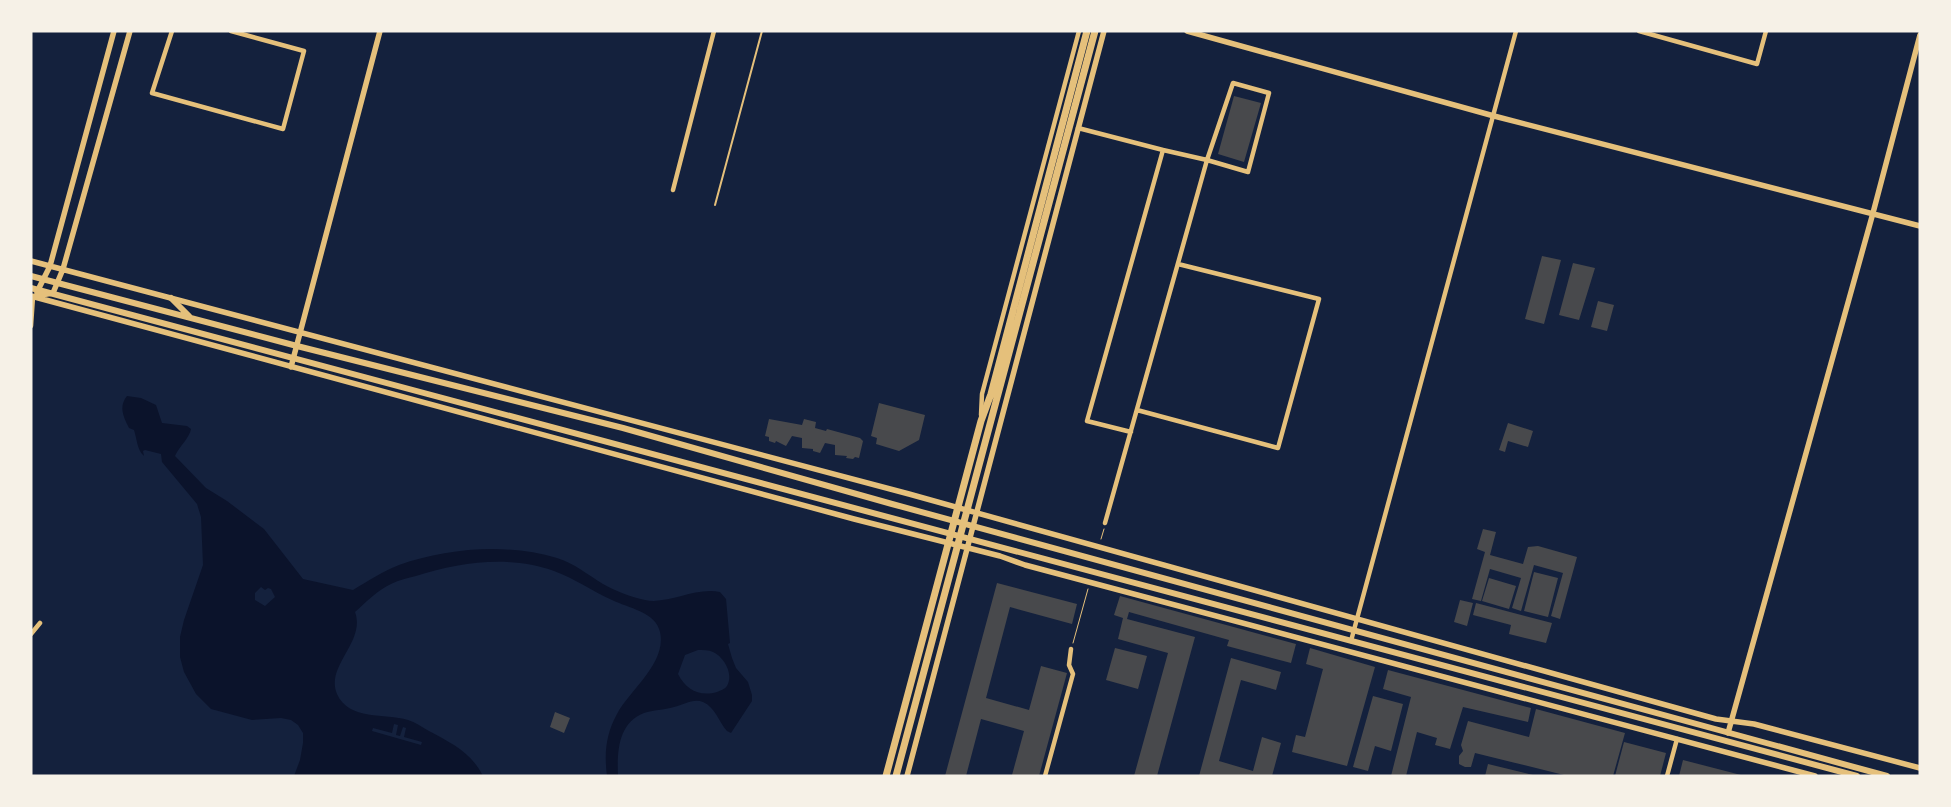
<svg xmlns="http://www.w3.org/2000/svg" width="1951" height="807" viewBox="0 0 1951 807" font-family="Mulish,sans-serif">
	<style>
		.water { fill: #0b132b; fill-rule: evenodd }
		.pier { fill: #14213d }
		.building { fill: #48494c }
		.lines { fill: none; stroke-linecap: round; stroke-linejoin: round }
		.path { stroke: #e5c07b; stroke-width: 1 }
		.service { stroke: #e5c07b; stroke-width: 2 }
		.minor { stroke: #e5c07b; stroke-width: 4.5 }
		.tertiary { stroke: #e5c07b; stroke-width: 5.5 }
		.secondary { stroke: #e5c07b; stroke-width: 6 }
		.primary { stroke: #e5c07b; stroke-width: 7 }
	</style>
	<rect width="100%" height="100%" fill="#14213d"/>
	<path class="water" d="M 127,396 L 141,398 L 156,405 L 162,423 L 187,426 L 191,429 C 190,437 179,447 175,456 L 206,488 L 227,501 L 264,529 L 303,579 L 353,590 C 368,581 383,571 399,565 C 448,548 506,543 557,558 C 574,563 588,575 603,584 C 615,591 631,597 645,600 C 668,605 694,587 720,592 L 726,599 L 730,643 L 728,644 L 732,658 L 736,668 L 748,682 L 752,695 L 752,701 L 731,733 L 727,731 C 719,722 715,707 703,702 C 693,698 684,705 674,707 C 664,710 653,710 644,713 C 618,723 617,752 618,776 L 607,776 C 604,753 606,734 617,714 C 630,690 667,663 660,632 C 656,612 628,608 612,600 C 592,591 574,578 554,571 C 510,555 460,562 416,576 C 408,578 399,580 391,584 C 378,590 366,602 355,612 C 366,642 325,666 337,694 C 349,721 385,713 408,720 C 415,722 422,727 429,731 C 451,743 471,752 483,776 L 294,776 L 300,760 L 303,743 L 303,733 L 298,725 L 291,720 L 281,718 L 252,720 L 211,709 L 196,694 L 184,672 L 180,657 L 180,637 L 184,620 L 203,565 L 201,517 L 197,504 L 162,462 L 161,454 L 145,450 L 143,451 L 144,456 C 137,450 137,439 134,430 L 129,428 C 124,418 118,407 127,396 ZM 261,587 L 265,590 L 268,588 L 271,589 L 275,597 L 265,606 L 255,600 L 255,593 ZM 698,650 C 703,650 709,650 713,652 C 724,657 734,674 727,686 C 725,689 721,690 717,692 C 700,697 686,690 678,674 L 685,655 Z"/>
	<path class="pier" d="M 394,724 L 398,725 L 396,735 L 400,736 L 403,727 L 406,728 L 404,737 L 422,742 L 421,745 L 372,731 L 373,728 L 392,733 Z"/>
	<path class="building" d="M 1234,96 L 1261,103 L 1244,162 L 1218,154 Z
		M 1542,256 L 1561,260 L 1544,324 L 1525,319 Z
		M 1573,263 L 1595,268 L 1579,320 L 1559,315 Z
		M 1598,301 L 1614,305 L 1607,331 L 1591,327 Z
		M 879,403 L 925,415 L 919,440 L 899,451 L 876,444 L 877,438 L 871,436 Z
		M 769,419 L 802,425 L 804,419 L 816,422 L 815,428 L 826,431 L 827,429 L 860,438 L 863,441 L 859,458 L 855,457 L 853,459 L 846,458 L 847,456 L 835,455 L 835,445 L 825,443 L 820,453 L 813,451 L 813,449 L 802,448 L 802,438 L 792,436 L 786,446 L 776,441 L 775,443 L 769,441 L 769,437 L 765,436 Z
		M 1508,423 L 1533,431 L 1528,447 L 1508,441 L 1505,452 L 1499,450 Z
		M 1483,529 L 1496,532 L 1490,555 L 1523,564 L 1528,547 L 1538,546 L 1577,557 L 1560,619 L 1551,616 L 1563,573 L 1534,565 L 1521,611 L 1512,608 L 1521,578 L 1490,569 L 1481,601 L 1472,599 L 1485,552 L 1477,549 Z
		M 1534,572 L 1558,578 L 1548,617 L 1524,611 Z
		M 1489,578 L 1516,586 L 1509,609 L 1482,601 Z
		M 997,583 L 1077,604 L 1072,624 L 1010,607 L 986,698 L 1029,710 L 1041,666 L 1067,673 L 1039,776 L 1012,775 L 1024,731 L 981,719 L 966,776 L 945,776 Z
		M 1120,596 L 1296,644 L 1291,663 L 1227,646 L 1229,640 L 1129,612 L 1127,619 L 1195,637 L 1157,776 L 1134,776 L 1168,653 L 1118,639 L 1123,618 L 1114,615 Z
		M 1460,600 L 1473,603 L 1467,626 L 1454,622 Z
		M 1476,603 L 1552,623 L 1546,643 L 1509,634 L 1511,625 L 1473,615 Z
		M 1115,648 L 1147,656 L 1138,689 L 1106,680 Z
		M 1310,648 L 1375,667 L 1347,766 L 1292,752 L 1296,735 L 1305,737 L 1323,669 L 1306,664 Z
		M 1231,658 L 1281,672 L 1276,690 L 1241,680 L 1219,761 L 1253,771 L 1262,737 L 1281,743 L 1272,776 L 1199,776 Z
		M 1388,670 L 1531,708 L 1528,722 L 1463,707 L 1450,749 L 1435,745 L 1437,738 L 1417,732 L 1406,776 L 1391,776 L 1411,697 L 1383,689 Z
		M 1373,696 L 1403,704 L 1391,751 L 1375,746 L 1368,771 L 1353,767 Z
		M 1536,709 L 1625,733 L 1613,776 L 1568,776 L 1475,753 L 1471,767 L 1465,767 L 1459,764 L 1459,756 L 1463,751 L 1461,745 L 1468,721 L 1529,737 Z
		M 555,712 L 570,718 L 564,733 L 550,727 Z
		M 1624,742 L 1666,753 L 1660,776 L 1615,776 Z
		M 1683,760 L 1741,775 L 1741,776 L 1679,776 Z
		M 1488,764 L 1533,775 L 1533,776 L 1485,776 Z"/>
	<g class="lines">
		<path class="path" d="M 1101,539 L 1104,529
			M 1073,643 L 1088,589"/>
		<path class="service" d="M 715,205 L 762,31"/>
		<path class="minor" d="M 172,31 L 152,93 L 283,129 L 304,51 L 231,31
			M 1639,31 L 1757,64 L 1766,31
			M 1078,128 L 1163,150
			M 673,190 L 714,31
			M 31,326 L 33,297
			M 1137,410 L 1278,448 L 1319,299 L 1178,264
			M 981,415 L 982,394 L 1079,31
			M 1105,523 L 1207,160 L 1248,172 L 1269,93 L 1233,83 L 1207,160 L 1163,150 L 1087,421 L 1131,432
			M 31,634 L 40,623
			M 1351,641 L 1516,31
			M 1045,776 L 1073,674 L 1069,665 L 1071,649
			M 1667,776 L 1677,739"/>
		<path class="tertiary" d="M 1187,31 L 1494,116 L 1920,226
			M 31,261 L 909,494 L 1716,719 L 1754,724 L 1920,768
			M 37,292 L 50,266 L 114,31
			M 31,296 L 854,519 L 1000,556 L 1025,565 L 1815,776
			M 35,296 L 53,293 L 63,269 L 130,31
			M 291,367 L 380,31
			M 1728,733 L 1873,213 L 1920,35
			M 907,776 L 1104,31"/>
		<path class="secondary" d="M 31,276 L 297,346 L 623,428 L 892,504 L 1887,776
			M 31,288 L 1857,776
			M 171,298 L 189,316"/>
		<path class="primary" d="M 886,776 L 981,421 L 991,394 L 1087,31
			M 896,776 L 1095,31"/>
	</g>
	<rect width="1951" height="807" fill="none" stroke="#f6f1e7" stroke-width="65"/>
</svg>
